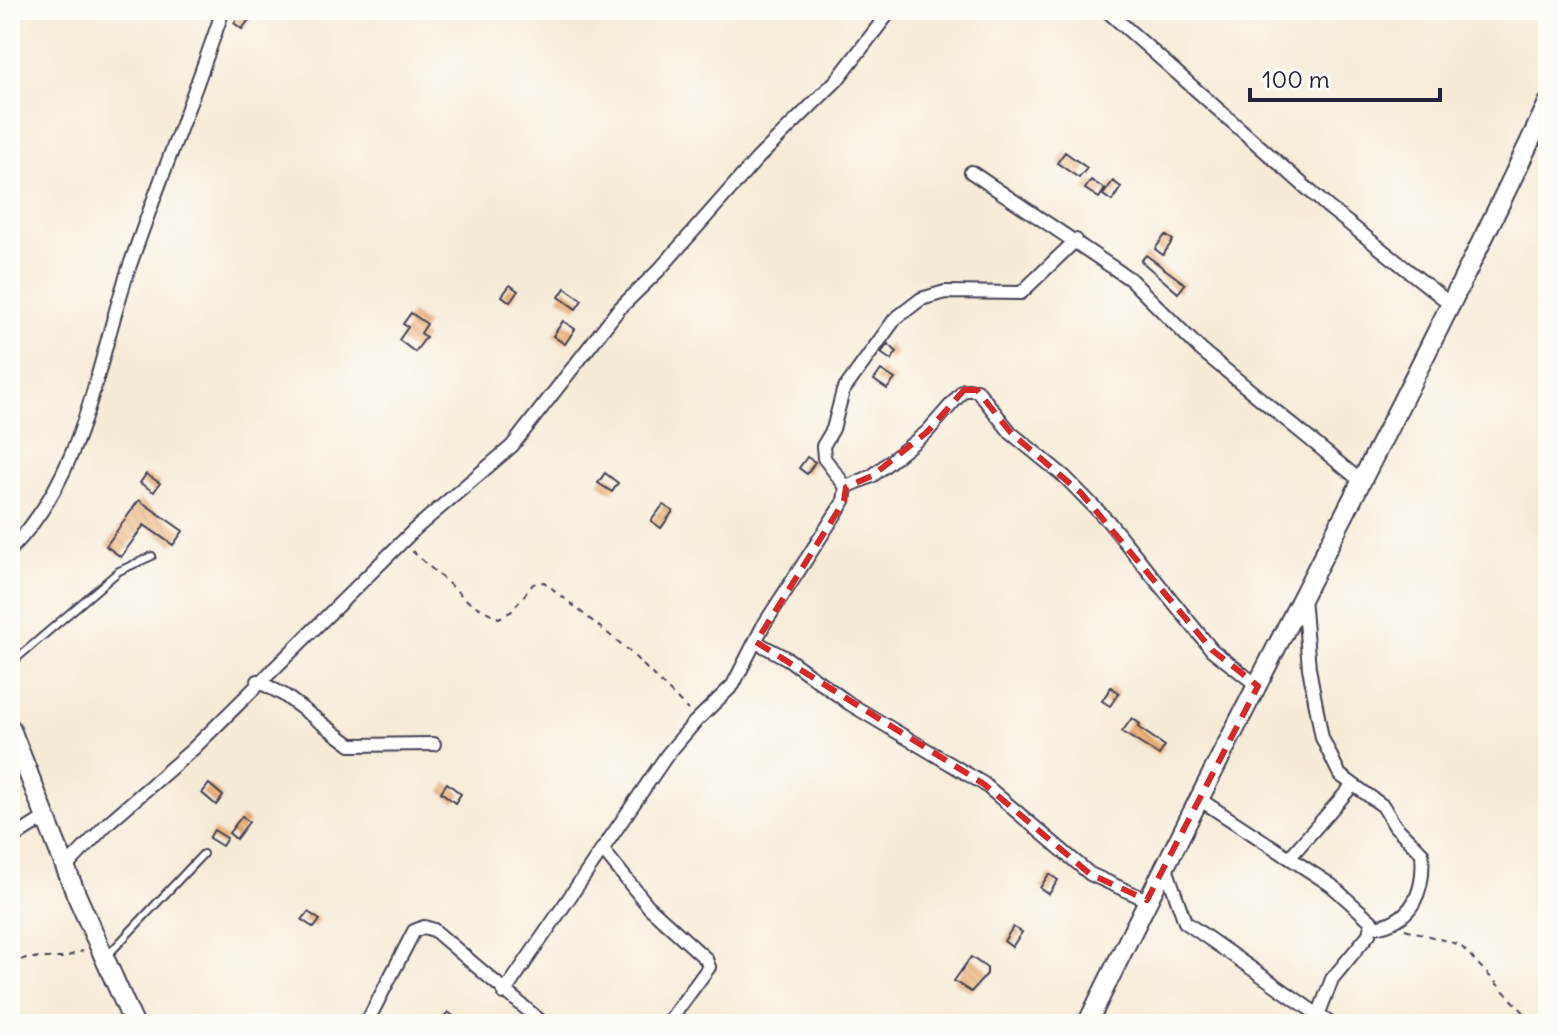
<svg xmlns="http://www.w3.org/2000/svg" width="1558" height="1034" viewBox="0 0 1558 1034" font-family="Delius,sans-serif">
	<style>
		.building { fill: url(#building-back-hatch) }
		.lines { fill: none; stroke-linecap: round; stroke-linejoin: round }
		.lane-casing { stroke: #424052; stroke-width: 10 }
		.street-casing { stroke: #424052; stroke-width: 16 }
		.secondary-casing { stroke: #424052; stroke-width: 22 }
		.path { stroke: #424052; stroke-width: 2; stroke-dasharray: 6 6; stroke-linecap: butt }
		.lane { stroke: #fff; stroke-width: 6 }
		.street { stroke: #fff; stroke-width: 12 }
		.secondary { stroke: #fff; stroke-width: 18 }
		.marked { fill: none; stroke: #d62828; stroke-width: 6; stroke-dasharray: 16 10; stroke-linejoin: round }
	</style>
	<defs>
		<pattern id="building-back-hatch" width="6" height="6" patternUnits="userSpaceOnUse" patternTransform="scale(2)"><rect width="6" height="6" fill="#ecb27a"/><path d="M-1 5l2 2M0 0l6 6M5-1l2 2" fill="none" stroke="#ca996a"/></pattern>
	</defs>
	<rect width="100%" height="100%" fill="#fdfcf7"/>
	<filter id="ink" filterUnits="userSpaceOnUse"><feTurbulence type="fractalNoise" baseFrequency=".0125" numOctaves="2"/><feDisplacementMap in="SourceGraphic" scale="16" xChannelSelector="R" yChannelSelector="G"/><feConvolveMatrix kernelMatrix="1 2 1 2 8 2 1 2 1" color-interpolation-filters="sRGB"/></filter>
	<filter id="wash" filterUnits="userSpaceOnUse"><feTurbulence type="fractalNoise" baseFrequency=".006" numOctaves="4" result="noise"/><feDisplacementMap in="SourceGraphic" scale="32" xChannelSelector="R" yChannelSelector="G"/><feGaussianBlur stdDeviation="1.8" result="paint"/><feColorMatrix in="noise" values="0 0 0 0 0 0 0 0 0 0 0 0 0 0 0 0 0 1.4 0 .05"/><feComposite in="paint" operator="in"/></filter>
	<g filter="url(#wash)">
		<rect width="100%" height="100%" fill="#f6ebd7"/>
		<g id="blocks">
			<path class="building" d="M 243,10 L 256,10 L 242,29 L 234,23 Z
				M 1065,152 L 1087,168 L 1079,178 L 1057,163 Z
				M 1091,180 L 1105,189 L 1099,198 L 1085,189 Z
				M 1113,181 L 1121,187 L 1112,201 L 1103,195 Z
				M 1165,235 L 1173,240 L 1163,255 L 1155,249 Z
				M 1146,255 L 1185,284 L 1178,293 L 1141,261 Z
				M 510,285 L 518,291 L 510,302 L 502,296 Z
				M 565,288 L 582,300 L 576,309 L 559,297 Z
				M 411,313 L 427,324 L 421,333 L 426,337 L 415,352 L 399,340 L 408,327 L 403,324 Z
				M 563,321 L 575,329 L 565,344 L 553,336 Z
				M 888,344 L 897,352 L 891,360 L 881,353 Z
				M 881,370 L 895,379 L 887,389 L 874,380 Z
				M 807,457 L 815,462 L 807,474 L 799,468 Z
				M 605,473 L 618,483 L 612,492 L 598,483 Z
				M 146,474 L 160,483 L 154,492 L 140,483 Z
				M 139,500 L 183,531 L 173,545 L 144,525 L 121,557 L 106,546 Z
				M 663,505 L 673,511 L 661,528 L 651,521 Z
				M 1111,687 L 1119,693 L 1110,706 L 1102,701 Z
				M 1132,718 L 1140,724 L 1138,727 L 1165,746 L 1159,755 L 1122,732 Z
				M 447,783 L 461,794 L 455,803 L 441,792 Z
				M 209,784 L 223,796 L 216,805 L 202,793 Z
				M 242,816 L 249,822 L 236,839 L 229,833 Z
				M 214,830 L 227,838 L 222,846 L 209,838 Z
				M 1049,874 L 1058,880 L 1049,894 L 1040,888 Z
				M 308,912 L 320,920 L 314,928 L 302,920 Z
				M 1013,927 L 1022,932 L 1012,947 L 1004,941 Z
				M 971,957 L 987,968 L 987,974 L 971,992 L 954,981 Z
				M 448,1012 L 464,1024 L 447,1024 L 441,1020 Z"/>
		</g>
	</g>
	<g filter="url(#ink)">
		<use href="#blocks" fill-opacity="0" stroke="#424052" stroke-width="2"/>
		<g class="lines">
			<g class="lane-casing">
				<path id="lane" d="M 10,664 L 119,571 L 152,556
					M 107,956 L 203,854"/>
			</g>
			<g class="street-casing">
				<path id="street" d="M 1106,10 L 1328,207 L 1453,306
					M 971,172 L 1130,279 L 1201,350 L 1362,482
					M 846,487 L 872,476 L 927,432 L 964,390 L 977,390 L 1011,433 L 1065,477 L 1108,521 L 1212,650 L 1258,686
					M 10,550 C 85,474 96,365 129,268 C 159,181 194,97 223,10
					M 1303,597 L 1309,668 L 1322,738 L 1340,775 L 1383,806 L 1395,826 L 1422,853 C 1425,891 1413,922 1373,927
					M 756,642 L 788,659 L 850,704 L 984,784 L 1090,874 L 1147,900
					M 258,681 L 284,695 L 351,745 L 434,744
					M 1199,799 L 1331,885 L 1372,922 L 1369,934 L 1332,979 L 1319,1013
					M 10,840 L 46,817
					M 602,849 L 649,907 L 706,959 L 709,967 L 667,1024
					M 1290,857 L 1352,786
					M 67,866 L 109,822 L 193,749 L 415,529 L 512,446 L 618,310 L 659,270 L 757,159 L 837,80 L 891,10
					M 1166,868 L 1185,922 L 1331,1024
					M 504,993 L 667,755 L 695,722 L 733,685 L 763,626 L 844,501 L 846,487 L 824,458 L 823,446 L 833,429 L 843,391 L 895,319 L 921,299 L 945,292 L 1021,293 L 1076,240
					M 366,1024 L 414,931 L 424,927 L 434,930 L 544,1024"/>
			</g>
			<g class="secondary-casing">
				<path id="secondary" d="M 10,727 L 76,894 L 134,1024
					M 1087,1024 C 1237,715 1402,414 1548,103"/>
			</g>
			<path class="path" d="M 412,551 L 470,603 L 499,618 L 512,611 L 533,584 L 544,582 L 626,648 L 688,710
				M 1405,929 L 1460,945 L 1535,1024
				M 10,965 L 26,958 L 62,958 L 83,951"/>
			<use href="#lane" class="lane"/>
			<use href="#street" class="street"/>
			<use href="#secondary" class="secondary"/>
		</g>
	</g>
	<path class="marked" d="M 964,390 L 977,390 L 1011,433 L 1081,493 L 1212,650 L 1258,686 L 1147,900 L 1090,874 L 984,784 L 756,642 L 844,501 L 846,487 L 872,476 L 927,432 Z"/>
	<rect width="1558" height="1034" fill="none" stroke="#fdfcf7" stroke-width="40"/>
	<path d="M1250 88v12h190v-12" fill="none" stroke="#22223b" stroke-width="4"/>
	<text x="1262" y="88" font-size="24" fill="#22223b" stroke="#fdfcf7" stroke-width="6" paint-order="stroke">100 m</text>
</svg>
